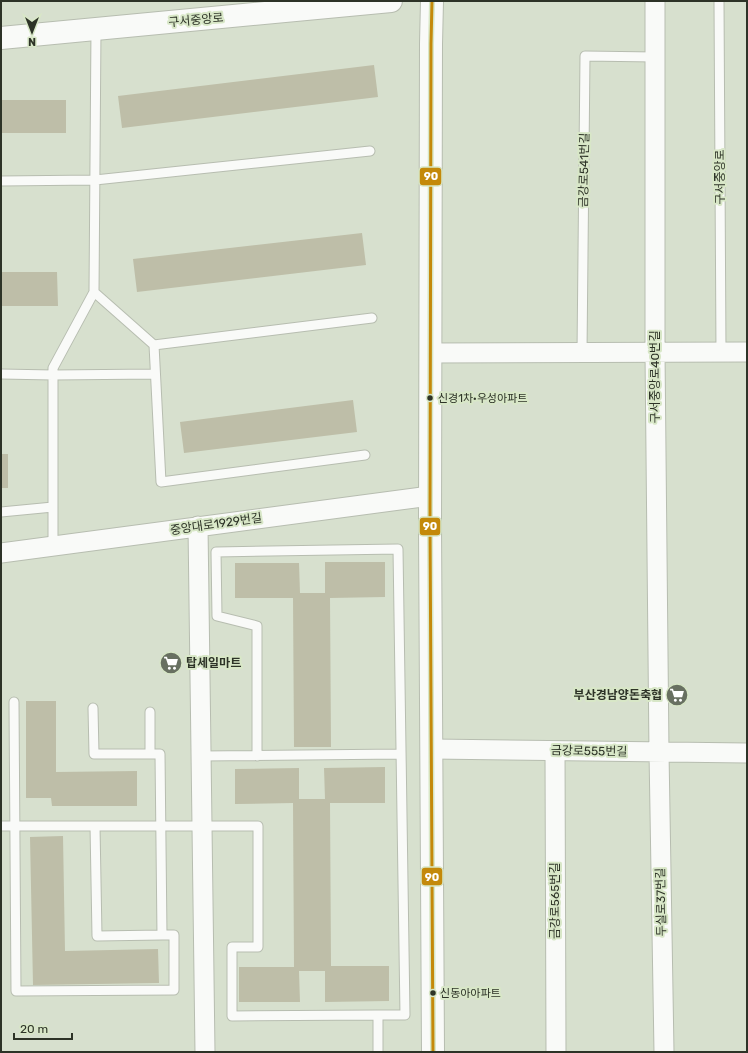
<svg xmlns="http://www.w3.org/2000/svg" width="748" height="1053" viewBox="0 0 748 1053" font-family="Rubik,'Noto Sans KR',sans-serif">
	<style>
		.building { fill: #bebea8 }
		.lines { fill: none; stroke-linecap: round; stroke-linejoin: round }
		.lane-casing { stroke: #b7bdb0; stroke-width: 11 }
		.street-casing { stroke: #b7bdb0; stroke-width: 21 }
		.secondary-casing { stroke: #b7bdb0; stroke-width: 24 }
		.lane { stroke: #f9faf8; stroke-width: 9 }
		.street { stroke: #f9faf8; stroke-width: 19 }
		.secondary { stroke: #f9faf8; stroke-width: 22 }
		.bus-1-casing { stroke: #d8e7c7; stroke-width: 6 }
		.bus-1 { stroke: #c4890a; stroke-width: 3 }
		.bus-dot { fill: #2d3327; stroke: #d8e7c7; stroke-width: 1.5 }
		.labels { text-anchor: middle; stroke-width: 4; stroke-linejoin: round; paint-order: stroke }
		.bus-label { font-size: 11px; fill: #2d3327; stroke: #d8e7c7; text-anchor: start }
		.street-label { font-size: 12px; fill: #2d3327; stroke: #d8e7c7 }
		.poi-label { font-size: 12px; font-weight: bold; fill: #2d3327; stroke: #d8e7c7; text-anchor: start }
		.line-badge { stroke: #d8e7c7; stroke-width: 1.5 }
		.badge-label { font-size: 11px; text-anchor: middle; font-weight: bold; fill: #fff }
	</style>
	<rect width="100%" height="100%" fill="#d7e0ce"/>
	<path class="building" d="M 374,65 L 378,97 L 122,128 L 118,96 Z
		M 1,100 L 66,100 L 66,133 L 1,133 Z
		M 362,233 L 366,265 L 137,292 L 133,259 Z
		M 1,272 L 57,272 L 58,306 L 1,306 Z
		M 353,400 L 357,432 L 184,453 L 180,422 Z
		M 1,454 L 8,454 L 8,488 L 1,488 Z
		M 325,562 L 385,562 L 385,597 L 330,598 L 331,747 L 294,747 L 293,598 L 235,598 L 235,563 L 299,563 L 300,593 L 325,593 Z
		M 26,701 L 56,701 L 56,772 L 137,771 L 137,806 L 52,806 L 51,798 L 26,798 Z
		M 385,767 L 385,803 L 330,803 L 331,966 L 389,966 L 389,1001 L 325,1002 L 325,971 L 299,971 L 300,1002 L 239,1002 L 239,967 L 294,967 L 293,803 L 235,804 L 235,769 L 299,768 L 299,799 L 325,799 L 324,768 Z
		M 63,836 L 65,951 L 158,949 L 159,983 L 33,985 L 30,837 Z"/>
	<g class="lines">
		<g class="lane-casing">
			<path id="lane" d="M 719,1 L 721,352
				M 1,181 L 95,180 L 370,151
				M 94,292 L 154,345
				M 582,353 L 585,56 L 655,57
				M 1,374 L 53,375 L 155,374
				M 365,455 L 161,482 L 154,345 L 372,318
				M 1,512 L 53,507
				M 53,546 L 53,368 L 94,292 L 96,29
				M 14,702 L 16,991 L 174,990 L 174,935 L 162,935
				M 93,708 L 94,754 L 160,754 L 162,935 L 97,936 L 95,826
				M 150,712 L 150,754
				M 202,756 L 401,754
				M 257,756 L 257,626 L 217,616 L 216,552 L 398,549 L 405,1015 L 378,1015 L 378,1052
				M 1,826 L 258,826 L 258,947 L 232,947 L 232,1016 L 378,1015"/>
		</g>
		<g class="street-casing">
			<path id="street" d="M 655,1 L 655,353 L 659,752 L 664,1052
				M 430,353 L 747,352
				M 198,526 L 205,1052
				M 1,553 L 430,496
				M 432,749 L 747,753
				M 555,751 L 556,1052"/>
		</g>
		<g class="secondary-casing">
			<path id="secondary" d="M 432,1 L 431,44 L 430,525 L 433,1052
				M 1,38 L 391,1"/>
		</g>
		<use href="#lane" class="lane"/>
		<use href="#street" class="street"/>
		<use href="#secondary" class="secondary"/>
		<g class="bus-1-casing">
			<path id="bus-1" d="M 432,1 L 431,44 L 430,525 L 433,1052"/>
		</g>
		<use href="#bus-1" class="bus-1"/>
	</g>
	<defs>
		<g id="supermarket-disc" transform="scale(1.15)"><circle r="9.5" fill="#687061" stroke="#d8e7c7"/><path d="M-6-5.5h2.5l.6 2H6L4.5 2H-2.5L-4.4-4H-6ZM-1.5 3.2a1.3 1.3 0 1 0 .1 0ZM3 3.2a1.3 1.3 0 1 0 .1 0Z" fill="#fff"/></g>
	</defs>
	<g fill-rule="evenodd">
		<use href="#supermarket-disc" x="171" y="663"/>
		<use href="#supermarket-disc" x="677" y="695"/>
	</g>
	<g class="bus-dot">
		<circle cx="430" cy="398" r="3.5"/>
		<circle cx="433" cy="993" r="3.5"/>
	</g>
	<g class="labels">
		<g class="bus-label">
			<text x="438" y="402">신경1차·우성아파트</text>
			<text x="440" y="997">신동아아파트</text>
		</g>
		<g class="street-label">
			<text transform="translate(196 20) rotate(-5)" y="4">구서중앙로</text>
			<text transform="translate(584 170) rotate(-89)" y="4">금강로541번길</text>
			<text transform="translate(720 177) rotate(-90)" y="4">구서중앙로</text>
			<text transform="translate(655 377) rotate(-90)" y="4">구서중앙로40번길</text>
			<text transform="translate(216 524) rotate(-8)" y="4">중앙대로1929번길</text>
			<text transform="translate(589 751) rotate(1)" y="4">금강로555번길</text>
			<text transform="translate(555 901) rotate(-90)" y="4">금강로565번길</text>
			<text transform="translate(661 902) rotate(-91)" y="4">두실로37번길</text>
		</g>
		<g class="poi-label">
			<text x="186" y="667">탑세일마트</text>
			<text x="662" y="699" text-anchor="end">부산경남양돈축협</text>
		</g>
	</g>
	<g class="line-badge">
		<rect x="419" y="167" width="23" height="19" rx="4" fill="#c4890a"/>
		<rect x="419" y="517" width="22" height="19" rx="4" fill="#c4890a"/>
		<rect x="421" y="867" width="22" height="19" rx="4" fill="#c4890a"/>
	</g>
	<g class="badge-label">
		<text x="431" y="180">90</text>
		<text x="430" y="530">90</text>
		<text x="432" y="881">90</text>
	</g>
	<rect width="748" height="1053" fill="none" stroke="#2d3327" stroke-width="4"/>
	<g transform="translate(32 32) rotate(180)" stroke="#d8e7c7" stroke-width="3" paint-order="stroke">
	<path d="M0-3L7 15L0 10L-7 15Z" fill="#2d3327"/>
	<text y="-6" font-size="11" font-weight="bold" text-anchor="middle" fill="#2d3327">N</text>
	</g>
	<path d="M14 1033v6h58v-6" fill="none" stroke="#2d3327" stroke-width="2"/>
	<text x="20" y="1033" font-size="12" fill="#2d3327" stroke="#d8e7c7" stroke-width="3" paint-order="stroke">20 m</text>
</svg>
